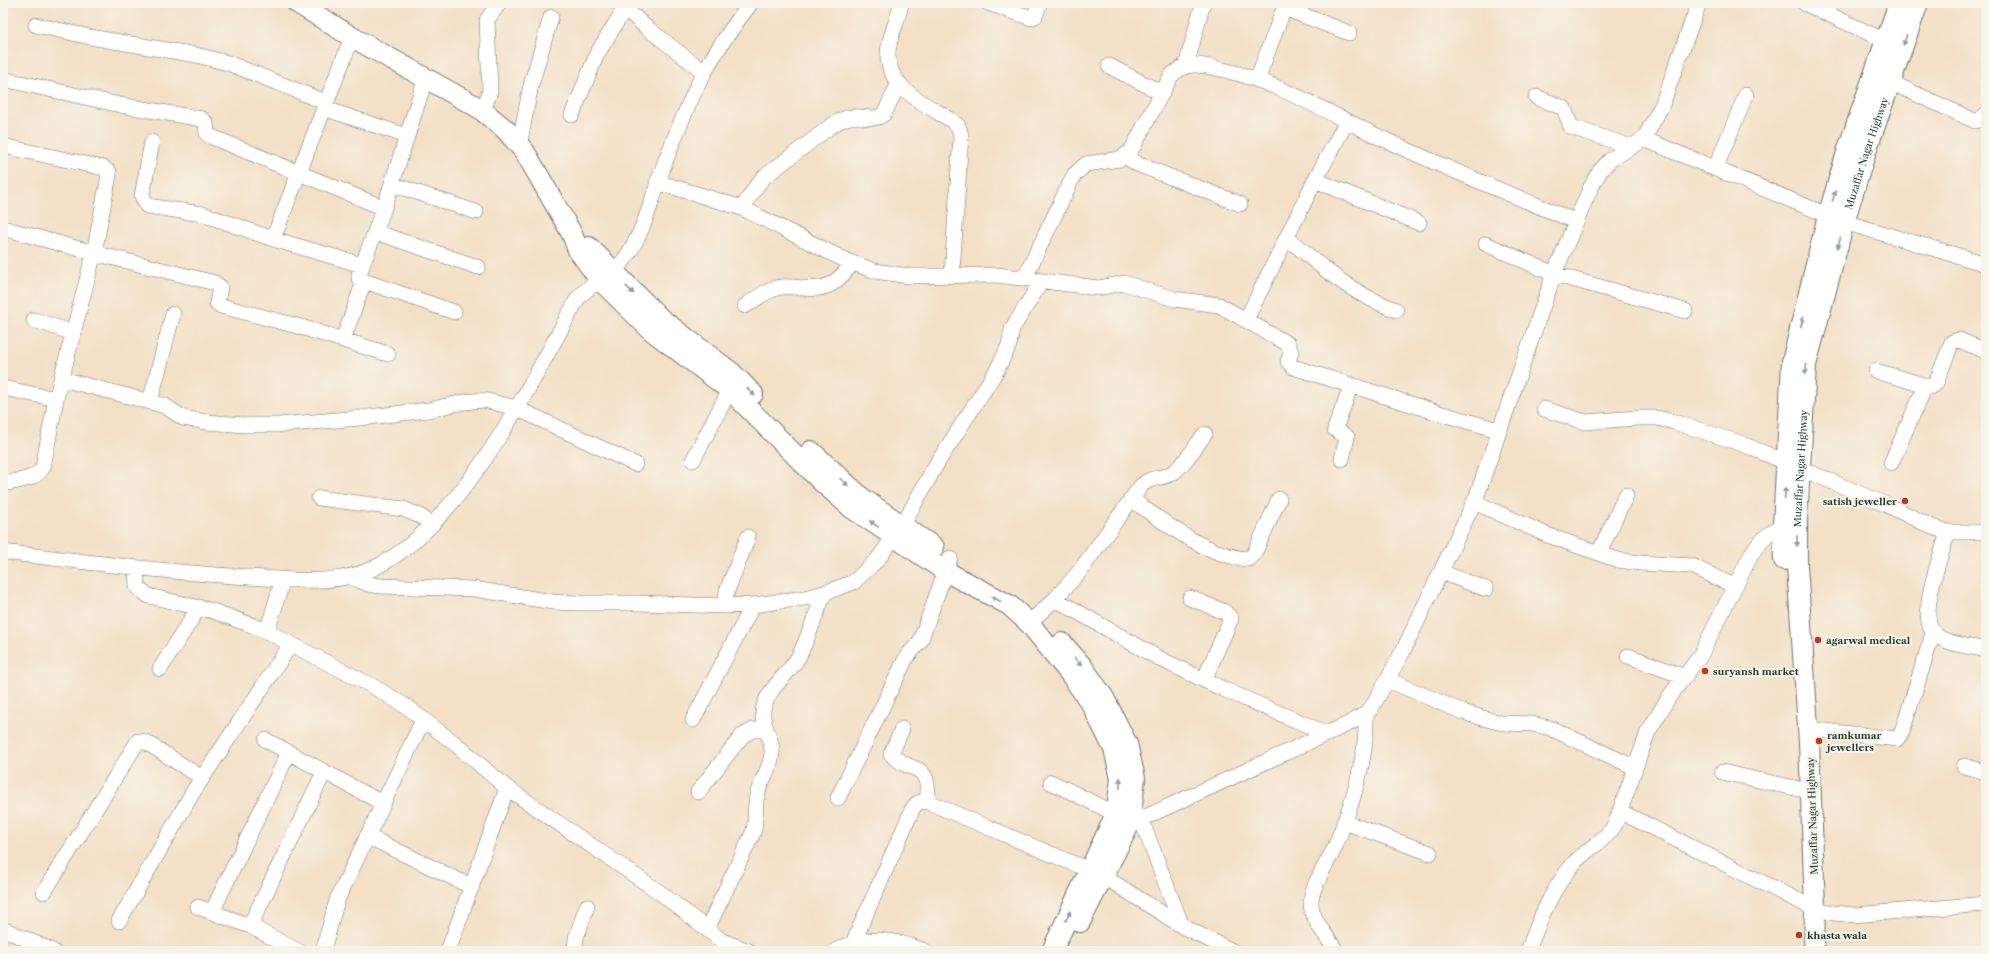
<svg xmlns="http://www.w3.org/2000/svg" width="1989" height="954" viewBox="0 0 1989 954" font-family="'Libre Caslon Text',serif">
	<style>
		.lines { fill: none; stroke-linecap: round; stroke-linejoin: round }
		.minor-casing { stroke: #697667; stroke-width: 16 }
		.major-casing { stroke: #697667; stroke-width: 22 }
		.minor { stroke: #fff; stroke-width: 15 }
		.major { stroke: #fff; stroke-width: 20 }
		.oneway { fill: #8f9e9a }
		.poi-dot { fill: #c8321e; stroke: #f7f3e8; stroke-width: 1.5 }
		.labels { text-anchor: middle; stroke-width: 4; stroke-linejoin: round; paint-order: stroke }
		.street-label { font-size: 10px; fill: #1f3d34; stroke: #f7f3e8 }
		.poi-label { font-size: 10px; font-weight: bold; fill: #1f3d34; stroke: #f7f3e8; text-anchor: start }
	</style>
	<rect width="100%" height="100%" fill="#f7f3e8"/>
	<filter id="ink" filterUnits="userSpaceOnUse"><feTurbulence type="fractalNoise" baseFrequency=".025" numOctaves="2"/><feDisplacementMap in="SourceGraphic" scale="8" xChannelSelector="R" yChannelSelector="G"/><feConvolveMatrix kernelMatrix="1 2 1 2 8 2 1 2 1" color-interpolation-filters="sRGB"/></filter>
	<filter id="wash" filterUnits="userSpaceOnUse"><feTurbulence type="fractalNoise" baseFrequency=".012" numOctaves="4" result="noise"/><feDisplacementMap in="SourceGraphic" scale="16" xChannelSelector="R" yChannelSelector="G"/><feGaussianBlur stdDeviation="0.9" result="paint"/><feColorMatrix in="noise" values="0 0 0 0 0 0 0 0 0 0 0 0 0 0 0 0 0 1.4 0 .05"/><feComposite in="paint" operator="in"/></filter>
	<g filter="url(#wash)">
		<rect width="100%" height="100%" fill="#f3e0c6"/>
	</g>
	<g filter="url(#ink)">
		<g class="lines">
			<g class="minor-casing">
				<path id="minor" d="M 619,3 L 647,28 L 704,72
					M 901,3 C 899,20 888,37 888,54 C 887,88 927,105 951,120 L 958,126 L 961,135 L 952,274
					M 988,3 L 1031,18 L 1035,16 L 1040,3
					M 1804,3 L 1886,41
					M 1284,8 L 1349,33
					M 36,25 L 90,37 L 196,55 L 228,63 L 325,102
					M 1109,66 L 1162,93
					M 1186,66 L 1203,3
					M 3,79 L 120,105 L 202,119 L 206,123 L 207,134 L 212,137 L 384,208
					M 1257,80 L 1286,3
					M 1890,82 L 1975,121 L 1983,118 L 1986,114
					M 1536,97 L 1564,108 L 1571,127 L 1632,147
					M 323,108 L 407,136
					M 483,111 L 490,91 L 487,20 L 499,3
					M 572,115 L 597,54 L 625,8
					M 1644,139 L 1662,105 L 1699,3
					M 152,142 L 142,196 L 147,206 L 203,214 L 273,239 L 362,265
					M 3,146 L 104,168 L 109,172 L 109,175 L 94,253 L 56,399 L 43,467 C 37,480 16,481 3,484
					M 519,146 L 531,85 L 551,17
					M 1125,156 L 1137,164 L 1240,204
					M 1715,169 L 1746,95
					M 1315,180 L 1419,223
					M 657,182 L 742,208 L 847,261 L 875,271 L 909,276 L 997,275 L 1098,288 L 1124,283 L 1174,299 L 1219,305 L 1288,344 L 1291,352 L 1288,361 L 1293,367 L 1439,413 L 1498,430
					M 392,184 L 476,212
					M 742,208 L 758,184 L 764,177 L 831,126 C 837,122 843,118 851,117 C 863,115 874,122 884,114 L 899,83
					M 3,228 L 94,253 L 215,283 L 220,287 L 217,303 L 221,306 L 301,327 L 388,354
					M 375,232 L 478,267
					M 1287,237 C 1310,257 1333,278 1360,293 C 1371,300 1384,305 1396,310
					M 273,239 L 352,37
					M 1486,244 L 1554,274 L 1685,311
					M 1025,277 L 1074,175 L 1086,164 L 1120,159 L 1131,151 L 1171,76 C 1178,69 1184,65 1195,65 C 1205,65 1215,68 1224,70 C 1279,83 1327,112 1377,136 C 1442,167 1509,194 1575,221
					M 364,281 L 454,312
					M 745,306 C 756,299 768,289 781,287 C 788,286 795,287 803,288 C 829,291 837,282 853,263
					M 34,320 L 74,333
					M 1246,320 L 1315,180 L 1347,121
					M 343,340 L 364,281 L 359,278 L 359,274 L 384,208 L 426,77
					M 1876,371 L 1930,387 L 1936,383 L 1952,342 L 1959,340 L 1986,351
					M 62,379 L 158,404 L 165,406 L 183,418 L 206,422 L 244,425 L 278,425 L 360,418 L 428,410 L 464,402 L 484,400 L 516,408 L 635,464
					M 3,388 L 56,399
					M 150,402 L 173,314
					M 1544,409 L 1585,422 L 1637,418 L 1657,418 L 1674,422 L 1740,443 L 1887,505 L 1932,527 L 1948,532 L 1986,532
					M 1342,459 L 1347,437 L 1335,429 L 1351,386
					M 693,460 L 734,382
					M 1891,463 L 1925,387
					M 319,498 L 403,509 L 420,516 L 432,525
					M 1131,499 C 1165,523 1206,556 1248,559 L 1254,554 L 1279,499
					M 1474,502 L 1547,535 L 1618,560 L 1640,563 L 1692,566 L 1734,586
					M 1948,532 C 1942,553 1917,616 1934,633 C 1945,645 1971,646 1986,650
					M 3,552 C 84,562 165,572 247,577 C 289,579 335,587 374,568 C 463,525 531,382 578,298 C 591,283 611,276 624,260 C 645,232 653,194 665,162 C 677,132 689,100 705,71 C 718,47 734,25 751,3
					M 1599,553 L 1626,495
					M 136,568 L 137,587 L 149,596 L 213,611 L 262,629 L 376,688 L 407,707 L 458,746 L 507,788 L 662,894 L 722,941 L 728,951
					M 1441,572 L 1486,589
					M 350,577 L 368,584 L 380,586 L 474,589 L 553,602 L 578,603 L 638,603 L 724,606 L 753,605 L 804,598 L 824,593 L 854,582 L 878,559 L 902,526 L 936,465 L 997,370 L 1009,345 L 1012,329 L 1041,282
					M 1190,598 L 1225,612 L 1231,619 L 1204,680
					M 1055,599 L 1079,572 L 1141,486 C 1152,475 1162,480 1174,472 C 1184,465 1197,444 1205,434
					M 724,606 L 727,591 L 748,537
					M 1029,623 L 1055,599 L 1162,660 L 1225,690 L 1328,734
					M 267,632 L 283,579
					M 1628,656 L 1685,677
					M 160,669 L 199,607
					M 1388,680 L 1463,712 L 1486,719 L 1502,723 L 1532,724 L 1550,728 L 1634,767
					M 693,720 L 753,605
					M 902,729 L 891,754 C 913,777 929,757 928,802
					M 1808,729 L 1897,739 L 1902,732 L 1933,633
					M 266,740 L 382,803
					M 1964,766 L 1986,772
					M 1722,772 L 1799,789
					M 1051,782 L 1116,814
					M 698,792 L 742,736 L 753,730 L 766,730
					M 838,798 L 907,656 L 920,642 L 950,558
					M 1621,812 L 1815,909 L 1834,913 L 1854,915 L 1986,904
					M 1141,819 L 1182,926
					M 1344,822 L 1430,853
					M 1121,824 L 1141,819 L 1348,724 L 1366,714 L 1372,707 L 1403,651 L 1476,498 L 1554,274 L 1590,189 L 1600,171 L 1610,160 L 1644,139 L 1844,222 L 1986,264
					M 367,836 L 472,887
					M 44,892 L 138,741 L 146,742 L 202,778
					M 198,907 L 250,926 L 298,951
					M 212,912 L 289,752
					M 119,921 L 193,792 L 291,644
					M 250,926 L 324,772
					M 3,929 L 53,951
					M 707,929 L 753,833 C 757,820 754,809 757,796 C 760,781 771,769 772,753 C 773,737 759,723 764,706 C 770,686 789,674 799,656 C 809,636 816,614 824,593
					M 722,941 L 749,951
					M 853,943 L 913,808 C 917,802 920,801 928,802 L 1103,876 L 1182,926 L 1232,951
					M 323,951 L 337,900 L 423,720
					M 448,951 L 507,788
					M 575,951 L 576,938 L 587,906
					M 835,951 C 866,935 893,938 925,951
					M 1336,951 C 1328,937 1311,920 1311,903 C 1310,888 1328,862 1335,847 C 1351,808 1368,756 1366,714
					M 1528,951 C 1540,918 1552,888 1575,862 C 1588,848 1605,841 1615,825 L 1648,732 L 1669,697 L 1700,656 L 1752,553 C 1763,537 1774,529 1792,521"/>
			</g>
			<g class="major-casing">
				<g id="major">
					<path d="M 297,3 L 352,37 L 479,108 L 505,129 L 525,152 L 572,234 L 578,250 L 600,280 L 651,330 L 730,390 L 822,482 L 853,509 L 945,571 L 1009,605 L 1029,623 L 1071,675 L 1092,705 L 1114,749 L 1121,779 L 1116,814 L 1052,951"/>
					<path d="M 589,247 L 661,319 L 732,373 L 753,394"/>
					<path d="M 811,451 L 862,498 L 934,547"/>
					<path d="M 1784,560 L 1783,525 L 1792,362 L 1828,216 L 1848,149 L 1899,3"/>
					<path d="M 1062,643 L 1082,666 L 1104,698 L 1127,744 L 1135,778 L 1130,823 L 1080,922"/>
					<path id="s1" d="M 1814,951 L 1815,909 L 1809,742 L 1797,566 L 1797,519 L 1806,365 L 1844,222 L 1865,154 L 1918,3"/>
				</g>
			</g>
			<use href="#minor" class="minor"/>
			<use href="#major" class="major"/>
		</g>
		<defs><path id="oneway-solid" d="M-6-.8H1V-3.2L6.5 0L1 3.2V.8H-6Z"/></defs>
		<g class="oneway">
			<use href="#oneway-solid" transform="translate(1905 40) rotate(109)"/>
			<use href="#oneway-solid" transform="translate(1834 196) rotate(-73)"/>
			<use href="#oneway-solid" transform="translate(1839 243) rotate(105)"/>
			<use href="#oneway-solid" transform="translate(630 290) rotate(44)"/>
			<use href="#oneway-solid" transform="translate(1802 322) rotate(-76)"/>
			<use href="#oneway-solid" transform="translate(1806 369) rotate(96)"/>
			<use href="#oneway-solid" transform="translate(751 392) rotate(45)"/>
			<use href="#oneway-solid" transform="translate(844 482) rotate(41)"/>
			<use href="#oneway-solid" transform="translate(1785 493) rotate(-87)"/>
			<use href="#oneway-solid" transform="translate(874 524) rotate(-144)"/>
			<use href="#oneway-solid" transform="translate(1797 541) rotate(90)"/>
			<use href="#oneway-solid" transform="translate(996 599) rotate(-152)"/>
			<use href="#oneway-solid" transform="translate(1078 662) rotate(49)"/>
			<use href="#oneway-solid" transform="translate(1120 783) rotate(-89)"/>
			<use href="#oneway-solid" transform="translate(1068 916) rotate(-65)"/>
		</g>
	</g>
	<g class="poi-dot">
		<circle cx="1905" cy="501" r="4"/>
		<circle cx="1818" cy="640" r="4"/>
		<circle cx="1705" cy="671" r="4"/>
		<circle cx="1819" cy="741" r="4"/>
		<circle cx="1799" cy="935" r="4"/>
	</g>
	<g class="labels">
		<g class="street-label">
			<text dy="4" stroke="none"><textPath href="#s1" startOffset="807">Muzaffar Nagar Highway</textPath></text>
			<text dy="4" stroke="none"><textPath href="#s1" startOffset="483">Muzaffar Nagar Highway</textPath></text>
			<text transform="translate(1812 816) rotate(-92)" y="4">Muzaffar Nagar Highway</text>
		</g>
		<g class="poi-label">
			<text x="1897" y="505" text-anchor="end">satish jeweller</text>
			<text x="1826" y="644">agarwal medical</text>
			<text x="1713" y="675">suryansh market</text>
			<text x="1827" y="739">ramkumar<tspan x="1827" dy="12">jewellers</tspan></text>
			<text x="1807" y="939">khasta wala</text>
		</g>
	</g>
	<rect width="1989" height="954" fill="none" stroke="#f7f3e8" stroke-width="16"/>
</svg>
